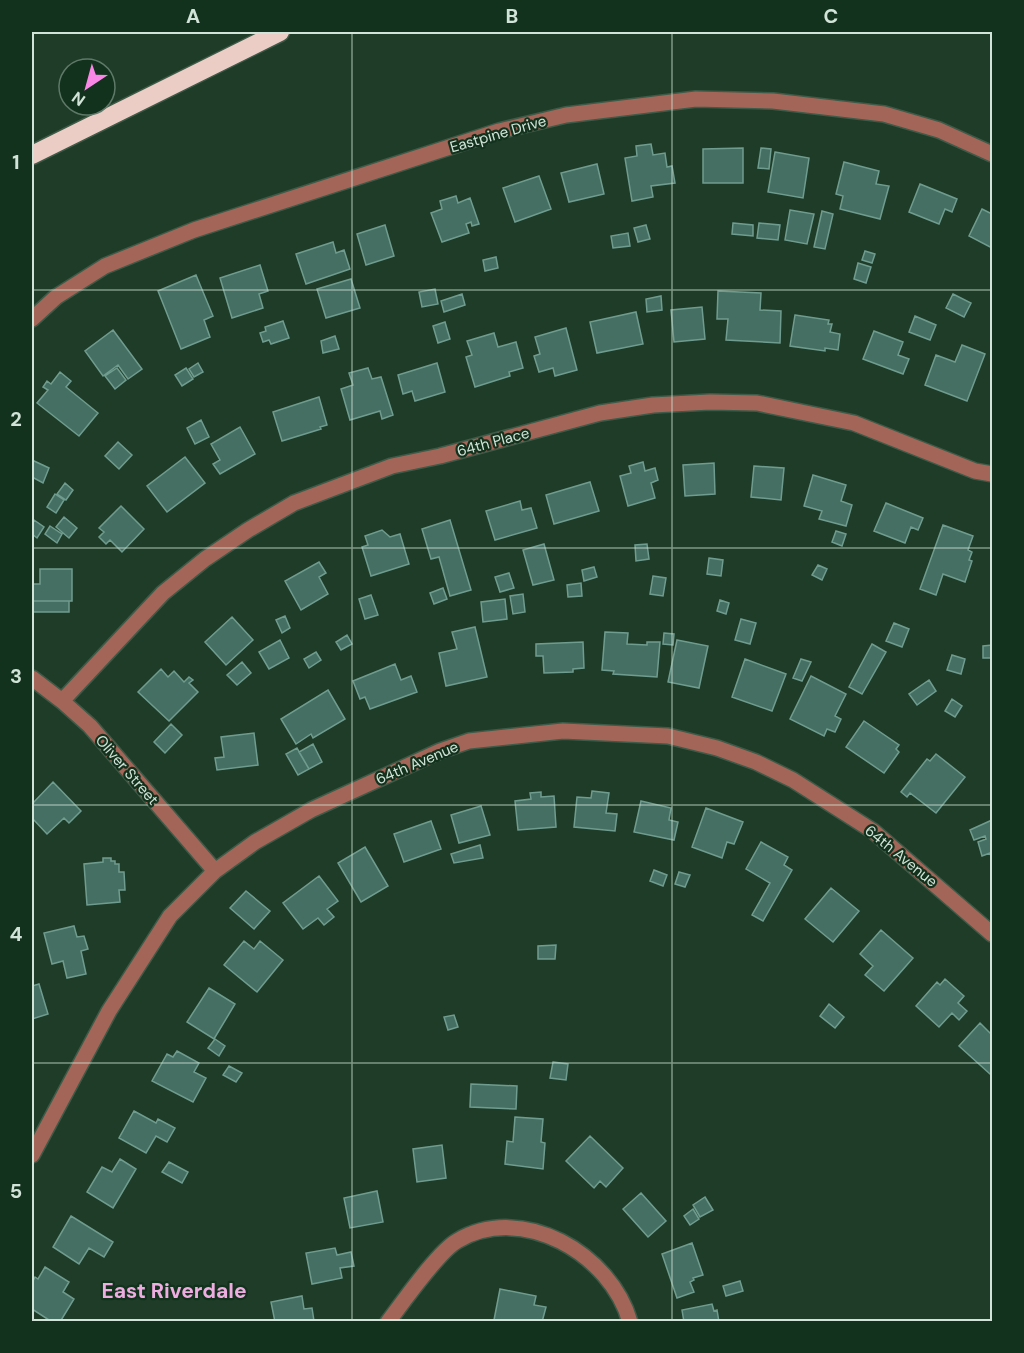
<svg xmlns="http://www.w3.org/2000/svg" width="1024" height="1353" viewBox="0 0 1024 1353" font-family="'DM Sans',sans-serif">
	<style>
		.building { fill: #456f63; stroke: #709c8f; stroke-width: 1.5 }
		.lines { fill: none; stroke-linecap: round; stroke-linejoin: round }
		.minor-casing { stroke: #3e5a48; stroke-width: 18 }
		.highway-casing { stroke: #3e5a48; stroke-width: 21 }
		.minor { stroke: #a36557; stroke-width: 15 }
		.highway { stroke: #eccdc5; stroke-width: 18 }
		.grid { fill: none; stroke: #d2e4d7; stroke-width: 1.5; stroke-opacity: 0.55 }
		.labels { text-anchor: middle; stroke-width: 4.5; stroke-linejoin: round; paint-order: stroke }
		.street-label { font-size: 15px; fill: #d2e4d7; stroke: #13321e }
		.district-label { font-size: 21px; font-weight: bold; fill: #eeade0; stroke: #13321e }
		.neatline { fill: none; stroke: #d2e4d7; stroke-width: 2 }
		.grid-label { font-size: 20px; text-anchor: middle; font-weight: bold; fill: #d2e4d7 }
	</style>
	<rect width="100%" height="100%" fill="#1e3c28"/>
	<path class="building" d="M 651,144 L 653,155 L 665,153 L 667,167 L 672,166 L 675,183 L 651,186 L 653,197 L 632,201 L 625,158 L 637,156 L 636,146 Z
		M 743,148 L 743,183 L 703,183 L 703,149 Z
		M 761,148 L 771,149 L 769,169 L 758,168 Z
		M 775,152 L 809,158 L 803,198 L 768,192 Z
		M 844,162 L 879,171 L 876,184 L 889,186 L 880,219 L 840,209 L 843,196 L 836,194 Z
		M 597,164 L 604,194 L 569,202 L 561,173 Z
		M 539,176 L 551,209 L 515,222 L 503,188 Z
		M 920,184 L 957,199 L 952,212 L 945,209 L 939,224 L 909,212 Z
		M 456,196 L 458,203 L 470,198 L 479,224 L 472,226 L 471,222 L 466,224 L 469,233 L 442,242 L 431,213 L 442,209 L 440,201 Z
		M 982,209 L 992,214 L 992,248 L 969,236 Z
		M 790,210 L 814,214 L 807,244 L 785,240 Z
		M 822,211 L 833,214 L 825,249 L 814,247 Z
		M 733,223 L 753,225 L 753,236 L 732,234 Z
		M 759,223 L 780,225 L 778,240 L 757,238 Z
		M 385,225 L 394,256 L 366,265 L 357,234 Z
		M 646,225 L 650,239 L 638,242 L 634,228 Z
		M 628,233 L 630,246 L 613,248 L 611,236 Z
		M 333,242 L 336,253 L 344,250 L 350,269 L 306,284 L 296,254 Z
		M 865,251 L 875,254 L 872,263 L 862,260 Z
		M 496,257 L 498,268 L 485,271 L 483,260 Z
		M 858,263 L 871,267 L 866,283 L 854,279 Z
		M 260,265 L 268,291 L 259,294 L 263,308 L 232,318 L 220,278 Z
		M 196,275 L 213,316 L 204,320 L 210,337 L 181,349 L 158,291 Z
		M 351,279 L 360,308 L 326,318 L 317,289 Z
		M 435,289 L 438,304 L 422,307 L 419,292 Z
		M 718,291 L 761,293 L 760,310 L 781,311 L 780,343 L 726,340 L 728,319 L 717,319 Z
		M 462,294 L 465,305 L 444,312 L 441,301 Z
		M 953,294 L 971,303 L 964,317 L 946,308 Z
		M 661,296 L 662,310 L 647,312 L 646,299 Z
		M 702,307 L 705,339 L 674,342 L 671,310 Z
		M 636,312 L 643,344 L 597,353 L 590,322 Z
		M 795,315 L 829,320 L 828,324 L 832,324 L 830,332 L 840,334 L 838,350 L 825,348 L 825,351 L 790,346 Z
		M 915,316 L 936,325 L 930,340 L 909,332 Z
		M 283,321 L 289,338 L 271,344 L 269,340 L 263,342 L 260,333 L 266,331 L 265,327 Z
		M 445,322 L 450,339 L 438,343 L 433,326 Z
		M 566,328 L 577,370 L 555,376 L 553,368 L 539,372 L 534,356 L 540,354 L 535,337 Z
		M 113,330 L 142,369 L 128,379 L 118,365 L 103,376 L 85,351 Z
		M 874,331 L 903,342 L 898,355 L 909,359 L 903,374 L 863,359 Z
		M 494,333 L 498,347 L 516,342 L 523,368 L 509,372 L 510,376 L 475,387 L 466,357 L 472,355 L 467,341 Z
		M 335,336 L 339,349 L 323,353 L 321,341 Z
		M 962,345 L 985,354 L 967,401 L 925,385 L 936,355 L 955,362 Z
		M 198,363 L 203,372 L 194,377 L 189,369 Z
		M 437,363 L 445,392 L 415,401 L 412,391 L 403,394 L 398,375 Z
		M 117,368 L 126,380 L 115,389 L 105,376 Z
		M 186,368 L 193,379 L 182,386 L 175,375 Z
		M 368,368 L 372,379 L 381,377 L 393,415 L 382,419 L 380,411 L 350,420 L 341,389 L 353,385 L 349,373 Z
		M 60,372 L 71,381 L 66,387 L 98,413 L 79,436 L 37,403 L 48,390 L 43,387 L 47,381 L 51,384 Z
		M 319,397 L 327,425 L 320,427 L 321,429 L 282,441 L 273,412 Z
		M 201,420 L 209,437 L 195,444 L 187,428 Z
		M 240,427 L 255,454 L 220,474 L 213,464 L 220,460 L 211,444 Z
		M 118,442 L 132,455 L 119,469 L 105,456 Z
		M 185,457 L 205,483 L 167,512 L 147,486 Z
		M 32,460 L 49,468 L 43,483 L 32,477 Z
		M 643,462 L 645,471 L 655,468 L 658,480 L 651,483 L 655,498 L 628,506 L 620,476 L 631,473 L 629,466 Z
		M 714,463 L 715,494 L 685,496 L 683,465 Z
		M 754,466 L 784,468 L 781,500 L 751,497 Z
		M 813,475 L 846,485 L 841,501 L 852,505 L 846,526 L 819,519 L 822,511 L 804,506 Z
		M 590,482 L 599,511 L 554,524 L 546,495 Z
		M 65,483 L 73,490 L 66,500 L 57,494 Z
		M 55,494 L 64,500 L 56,513 L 47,507 Z
		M 520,501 L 522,510 L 531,508 L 537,528 L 495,540 L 486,511 Z
		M 886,503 L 923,518 L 918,530 L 911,527 L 905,543 L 874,531 Z
		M 121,506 L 144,529 L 122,552 L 110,540 L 106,544 L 99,537 L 104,532 L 99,528 Z
		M 64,517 L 77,528 L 69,538 L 56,527 Z
		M 34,520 L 44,527 L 37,538 L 32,534 L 32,524 Z
		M 450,520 L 471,590 L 450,596 L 439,557 L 431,559 L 422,529 Z
		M 943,525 L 973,536 L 968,550 L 972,552 L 969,560 L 972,561 L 965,582 L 943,574 L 936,595 L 920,589 Z
		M 50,526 L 62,534 L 57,543 L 45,534 Z
		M 382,530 L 390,537 L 400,534 L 409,564 L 371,576 L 362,547 L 368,545 L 365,536 Z
		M 836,531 L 846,534 L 842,546 L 832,542 Z
		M 544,544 L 554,580 L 533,585 L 523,550 Z
		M 647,544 L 649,559 L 636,561 L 635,545 Z
		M 709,558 L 723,560 L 721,576 L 707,574 Z
		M 319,562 L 326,573 L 319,577 L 328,594 L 301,610 L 285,581 Z
		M 818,565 L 827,569 L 822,580 L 812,575 Z
		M 594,567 L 597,577 L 584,581 L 582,570 Z
		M 40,569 L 72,569 L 72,601 L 32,601 L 32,584 L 40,584 Z
		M 509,573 L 514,588 L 500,592 L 495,577 Z
		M 653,576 L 666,578 L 663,596 L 650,594 Z
		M 581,583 L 582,596 L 568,597 L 567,585 Z
		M 443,588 L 447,599 L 434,604 L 430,593 Z
		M 523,594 L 525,612 L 513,614 L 510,596 Z
		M 371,595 L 378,615 L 365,619 L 359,599 Z
		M 505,599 L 507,619 L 483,622 L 481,602 Z
		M 720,600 L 729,603 L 726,614 L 717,611 Z
		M 32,601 L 69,601 L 69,612 L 32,612 Z
		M 285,616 L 290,628 L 282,633 L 276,620 Z
		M 232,617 L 253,640 L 226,665 L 205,642 Z
		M 741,619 L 756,623 L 750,644 L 735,640 Z
		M 894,623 L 909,629 L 902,647 L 886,641 Z
		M 475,627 L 487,677 L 446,686 L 439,653 L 457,649 L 452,632 Z
		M 605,632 L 628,633 L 627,644 L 647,645 L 647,642 L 660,642 L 657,677 L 613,674 L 614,671 L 602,670 Z
		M 664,633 L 674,634 L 673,645 L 663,644 Z
		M 347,635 L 352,644 L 341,650 L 336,642 Z
		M 280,640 L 289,658 L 269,669 L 259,652 Z
		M 677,640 L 708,646 L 699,688 L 668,682 Z
		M 583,642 L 584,668 L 573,669 L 573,672 L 544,673 L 543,656 L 536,656 L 536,644 Z
		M 872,644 L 886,652 L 862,694 L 849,687 Z
		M 992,645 L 992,658 L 983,658 L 983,646 Z
		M 316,652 L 321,660 L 309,668 L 304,659 Z
		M 952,655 L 965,659 L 961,674 L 947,670 Z
		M 745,659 L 786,674 L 772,711 L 732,697 Z
		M 801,659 L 811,662 L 802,681 L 793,678 Z
		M 242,662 L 251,673 L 237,685 L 227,675 Z
		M 395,664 L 401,680 L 411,676 L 417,692 L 370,709 L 365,697 L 360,699 L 353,681 Z
		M 161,669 L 168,677 L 174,671 L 184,682 L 189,677 L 193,680 L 189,683 L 198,692 L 169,721 L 138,692 Z
		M 811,676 L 846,694 L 835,716 L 841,719 L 835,732 L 827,729 L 824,736 L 790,719 Z
		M 929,680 L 936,691 L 917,705 L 909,694 Z
		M 328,690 L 345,719 L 313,738 L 311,734 L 296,744 L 281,719 Z
		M 952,699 L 962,706 L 955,717 L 945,711 Z
		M 864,721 L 899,745 L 896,749 L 899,752 L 884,773 L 846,747 Z
		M 171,724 L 182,735 L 165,753 L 154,742 Z
		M 254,733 L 258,765 L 217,770 L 215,758 L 224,757 L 221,737 Z
		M 313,744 L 322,762 L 309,769 L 299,752 Z
		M 297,748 L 309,769 L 298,775 L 286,754 Z
		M 936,754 L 965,777 L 936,813 L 910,793 L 907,797 L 901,792 L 927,759 L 930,761 Z
		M 53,782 L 81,811 L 69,823 L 64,818 L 47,834 L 32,818 L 32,804 Z
		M 592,791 L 609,793 L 606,813 L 617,814 L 615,831 L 574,827 L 577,797 L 591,798 Z
		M 541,792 L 541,797 L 554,796 L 556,827 L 518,830 L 515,801 L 531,799 L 530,793 Z
		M 641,801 L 671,808 L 669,820 L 678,822 L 674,840 L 634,832 Z
		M 481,806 L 490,835 L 459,843 L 451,815 Z
		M 706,808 L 743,822 L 734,844 L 727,842 L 722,858 L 692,847 Z
		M 992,820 L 992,860 L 990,853 L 982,856 L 978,842 L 986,839 L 985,836 L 974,840 L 970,830 Z
		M 431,821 L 441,849 L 404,862 L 394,834 Z
		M 761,842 L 788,857 L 784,865 L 792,870 L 763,921 L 752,915 L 770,883 L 746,869 Z
		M 480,845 L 483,858 L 454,863 L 451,854 Z
		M 365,847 L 388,886 L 361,902 L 338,863 Z
		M 103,858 L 111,858 L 111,861 L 115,861 L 115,864 L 119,864 L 119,872 L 124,872 L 125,890 L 119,890 L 120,902 L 87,905 L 84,864 L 103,862 Z
		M 654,870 L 667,875 L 663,886 L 650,881 Z
		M 679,872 L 690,875 L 685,887 L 675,884 Z
		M 319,876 L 338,901 L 327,909 L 334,917 L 324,925 L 318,918 L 303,929 L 283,903 Z
		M 831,888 L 859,911 L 833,942 L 805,919 Z
		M 246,891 L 270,911 L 254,929 L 230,908 Z
		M 74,926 L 77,937 L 84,936 L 88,949 L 81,951 L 86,974 L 67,978 L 63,961 L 52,964 L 44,933 Z
		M 881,930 L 913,958 L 884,991 L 865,975 L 873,966 L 860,954 Z
		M 244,941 L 254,949 L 260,941 L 283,960 L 257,992 L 224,965 Z
		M 556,945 L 555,959 L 538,959 L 538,946 Z
		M 945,979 L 964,996 L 958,1003 L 967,1011 L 959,1020 L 952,1013 L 939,1027 L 916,1006 L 937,982 L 940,985 Z
		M 39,984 L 48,1014 L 32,1019 L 32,986 Z
		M 209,988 L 235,1004 L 214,1039 L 187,1022 Z
		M 829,1004 L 844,1017 L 835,1028 L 820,1016 Z
		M 454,1015 L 458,1027 L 448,1030 L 444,1017 Z
		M 980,1023 L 992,1035 L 992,1072 L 990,1074 L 959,1046 Z
		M 215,1039 L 225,1046 L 219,1056 L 208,1048 Z
		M 177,1051 L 199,1063 L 194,1072 L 206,1078 L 193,1102 L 152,1081 L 167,1054 L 173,1057 Z
		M 553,1062 L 568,1064 L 566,1080 L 550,1078 Z
		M 229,1066 L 242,1073 L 236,1082 L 223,1075 Z
		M 471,1084 L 517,1086 L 516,1109 L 470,1107 Z
		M 134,1111 L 156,1123 L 158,1119 L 175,1128 L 167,1142 L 156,1136 L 146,1153 L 119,1138 Z
		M 515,1117 L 543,1119 L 541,1142 L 545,1143 L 543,1169 L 505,1164 L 507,1141 L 513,1142 Z
		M 590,1136 L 623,1168 L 606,1187 L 600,1181 L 594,1188 L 566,1161 Z
		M 442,1145 L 446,1178 L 417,1182 L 413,1149 Z
		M 120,1159 L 136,1169 L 113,1208 L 87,1192 L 102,1167 L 112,1172 Z
		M 169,1162 L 188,1172 L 182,1183 L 162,1172 Z
		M 377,1191 L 383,1222 L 350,1228 L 344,1198 Z
		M 641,1193 L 666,1221 L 648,1237 L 623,1209 Z
		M 705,1197 L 713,1210 L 700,1217 L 693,1205 Z
		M 693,1209 L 699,1219 L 690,1225 L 684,1216 Z
		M 71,1216 L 113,1242 L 104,1257 L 89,1248 L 79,1264 L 53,1247 Z
		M 692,1243 L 703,1275 L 693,1278 L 694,1280 L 690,1282 L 694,1292 L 677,1298 L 662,1254 Z
		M 335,1248 L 337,1255 L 351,1252 L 354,1266 L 340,1268 L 342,1278 L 312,1284 L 306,1253 Z
		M 45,1267 L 69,1282 L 63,1292 L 74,1299 L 60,1322 L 52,1322 L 32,1309 L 32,1283 L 35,1277 L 38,1279 Z
		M 740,1281 L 743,1291 L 726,1296 L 723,1286 Z
		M 500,1289 L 536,1296 L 534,1305 L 546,1307 L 542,1322 L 504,1322 L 494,1320 Z
		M 302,1296 L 304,1309 L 312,1308 L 314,1321 L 275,1322 L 271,1302 Z
		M 712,1304 L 714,1311 L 717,1310 L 719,1322 L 684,1322 L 682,1310 Z"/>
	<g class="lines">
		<g class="minor-casing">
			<path id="minor" d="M 32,319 L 56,297 L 105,266 L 194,230 L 499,131 L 566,115 L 696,99 L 773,101 L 884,114 L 939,130 L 992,154
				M 32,678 L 62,701 L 90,726 L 215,871
				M 62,701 L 163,593 L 205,559 L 248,530 L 294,503 L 392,466 L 440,456 L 600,413 L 653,405 L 710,402 L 757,403 L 854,423 L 975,471 L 992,474
				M 32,1155 L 109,1011 L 170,916 L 215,871 L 255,842 L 311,810 L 440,751 L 469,741 L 563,731 L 668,736 L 717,748 L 756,762 L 793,780 L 873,831 L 992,934
				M 388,1322 C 403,1302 438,1252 457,1241 C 522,1202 611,1254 630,1322"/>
		</g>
		<g class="highway-casing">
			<path id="highway" d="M 32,155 L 280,32"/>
		</g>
		<use href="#minor" class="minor"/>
		<use href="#highway" class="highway"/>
	</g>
	<path class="grid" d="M 352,32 L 352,1322M 672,32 L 672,1322M 32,290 L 992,290M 32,548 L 992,548M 32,805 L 992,805M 32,1063 L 992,1063"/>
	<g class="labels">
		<g class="street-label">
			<text transform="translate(498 134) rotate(-16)" y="5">Eastpine Drive</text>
			<text transform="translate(493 442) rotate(-15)" y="5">64th Place</text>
			<text transform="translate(417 763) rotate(-23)" y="5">64th Avenue</text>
			<text transform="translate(127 770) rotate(49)" y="5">Oliver Street</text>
			<text transform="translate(901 856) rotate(39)" y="5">64th Avenue</text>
		</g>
		<g class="district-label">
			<text x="174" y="1298">East Riverdale</text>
		</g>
	</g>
	<rect width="1024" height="1353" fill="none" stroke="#13321e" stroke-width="66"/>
	<g transform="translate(87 87) rotate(216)"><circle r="28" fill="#13321e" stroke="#5f7968" stroke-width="1.5"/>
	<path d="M0-4.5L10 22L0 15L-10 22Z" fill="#fa87e6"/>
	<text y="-9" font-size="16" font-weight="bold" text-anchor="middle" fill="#d2e4d7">N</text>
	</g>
	<rect x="33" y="33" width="958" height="1287" class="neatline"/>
	<g class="grid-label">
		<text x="193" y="23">A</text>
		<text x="512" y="23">B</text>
		<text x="831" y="23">C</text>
		<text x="16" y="169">1</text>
		<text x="16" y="426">2</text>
		<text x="16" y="683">3</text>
		<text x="16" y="941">4</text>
		<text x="16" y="1198">5</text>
	</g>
</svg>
